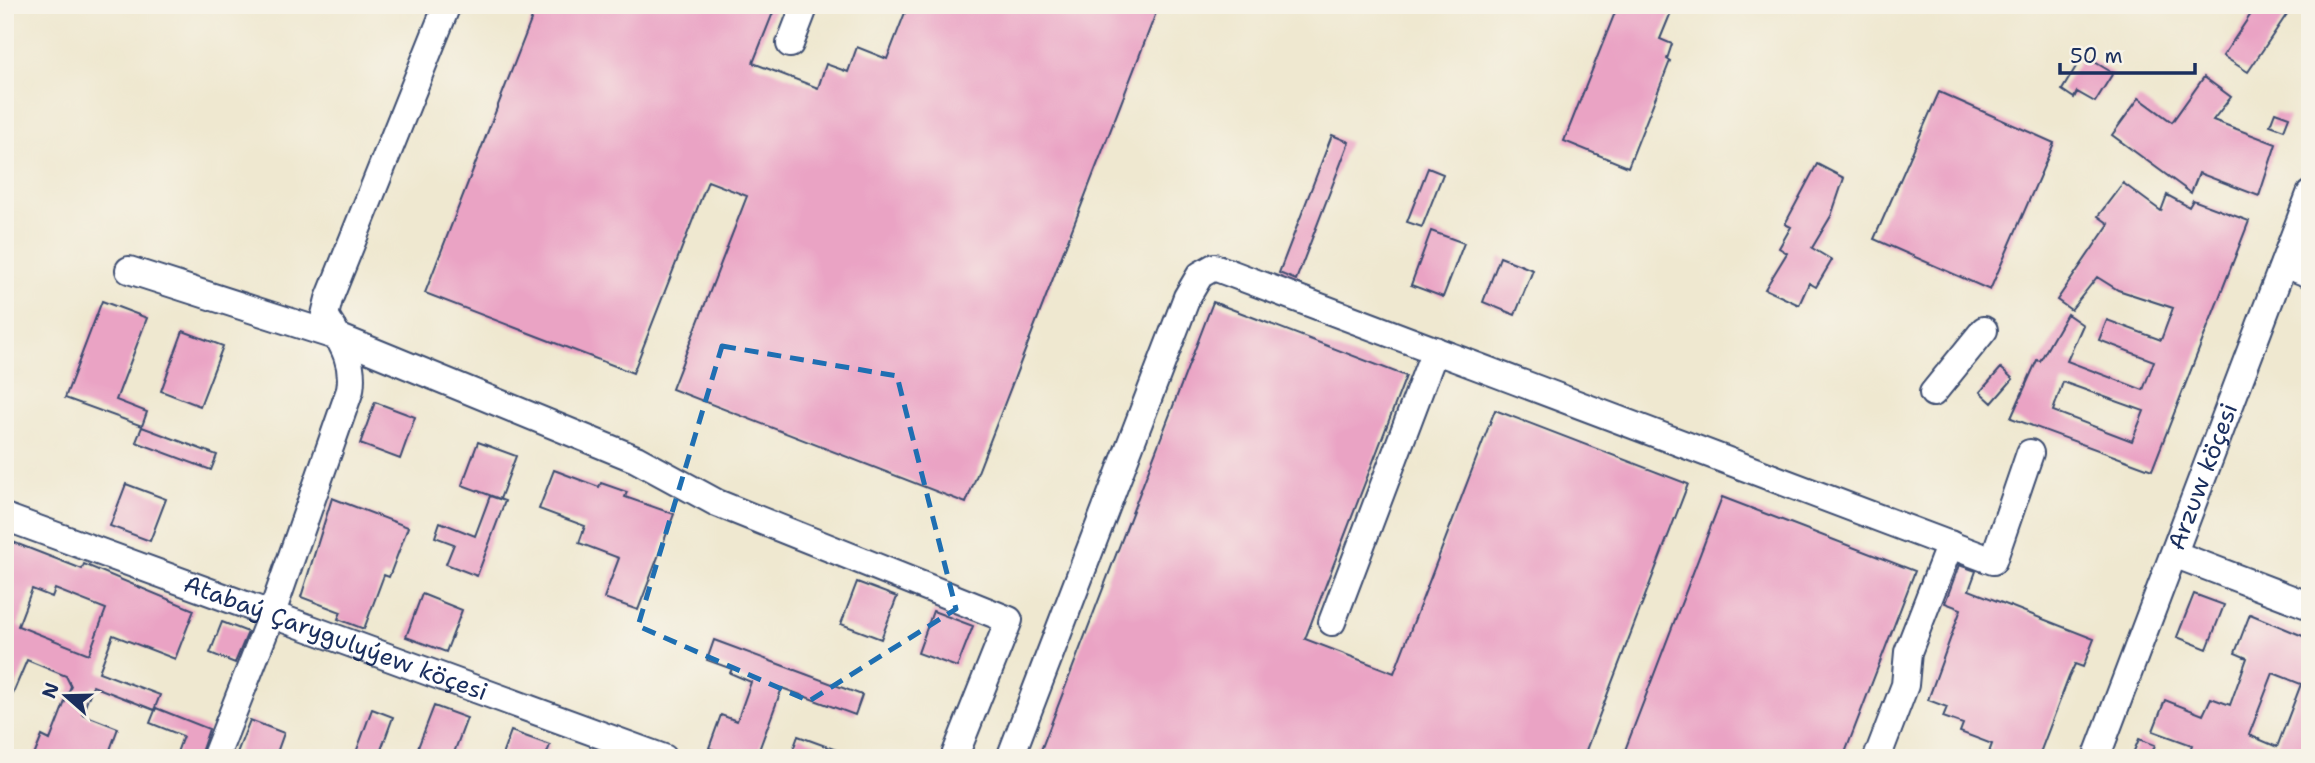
<svg xmlns="http://www.w3.org/2000/svg" width="2315" height="763" viewBox="0 0 2315 763" font-family="'Shantell Sans',sans-serif">
	<style>
		.building { fill: #eaa3c4; fill-rule: evenodd }
		.lines { fill: none; stroke-linecap: round; stroke-linejoin: round }
		.minor-casing { stroke: #3b4b6f; stroke-width: 30 }
		.minor { stroke: #fff; stroke-width: 26 }
		.marked { fill: none; stroke: #1f6fb2; stroke-width: 5; stroke-dasharray: 14 9; stroke-linejoin: round }
		.labels { text-anchor: middle; stroke-width: 6; stroke-linejoin: round; paint-order: stroke }
		.street-label { font-size: 24px; fill: #1b2f5e; stroke: #f7f3e8 }
	</style>
	<rect width="100%" height="100%" fill="#f7f3e8"/>
	<filter id="ink" filterUnits="userSpaceOnUse"><feTurbulence type="fractalNoise" baseFrequency=".0143" numOctaves="2"/><feDisplacementMap in="SourceGraphic" scale="14" xChannelSelector="R" yChannelSelector="G"/><feConvolveMatrix kernelMatrix="1 2 1 2 8 2 1 2 1" color-interpolation-filters="sRGB"/></filter>
	<filter id="wash" filterUnits="userSpaceOnUse"><feTurbulence type="fractalNoise" baseFrequency=".00686" numOctaves="4" result="noise"/><feDisplacementMap in="SourceGraphic" scale="28" xChannelSelector="R" yChannelSelector="G"/><feGaussianBlur stdDeviation="1.57" result="paint"/><feColorMatrix in="noise" values="0 0 0 0 0 0 0 0 0 0 0 0 0 0 0 0 0 1.4 0 .05"/><feComposite in="paint" operator="in"/></filter>
	<g filter="url(#wash)">
		<rect width="100%" height="100%" fill="#efe8d0"/>
		<g id="blocks">
			<path class="building" d="M 537,5 L 776,5 L 753,63 L 818,88 L 826,64 L 848,72 L 857,47 L 887,59 L 908,5 L 1159,5 L 966,503 L 672,389 L 747,196 L 708,181 L 633,373 L 425,293 Z
				M 1618,5 L 1674,5 L 1660,39 L 1672,44 L 1667,59 L 1670,61 L 1628,167 L 1564,141 Z
				M 2257,5 L 2293,5 L 2248,72 L 2223,56 Z
				M 2083,55 L 2113,73 L 2095,102 L 2077,92 L 2074,98 L 2062,90 Z
				M 2204,77 L 2231,97 L 2213,120 L 2276,144 L 2259,196 L 2199,173 L 2191,193 L 2112,135 L 2139,98 L 2172,122 Z
				M 1939,92 L 2054,143 L 1990,290 L 1874,239 Z
				M 2275,112 L 2289,117 L 2284,130 L 2270,125 Z
				M 1332,135 L 1349,142 L 1296,280 L 1279,273 Z
				M 1817,164 L 1844,178 L 1831,216 L 1812,248 L 1832,260 L 1816,287 L 1809,283 L 1799,305 L 1765,289 L 1787,253 L 1779,248 L 1791,227 L 1785,224 Z
				M 1428,168 L 1443,174 L 1422,227 L 1407,222 Z
				M 2123,183 L 2161,211 L 2167,195 L 2189,207 L 2193,200 L 2249,221 L 2152,470 L 2011,418 L 2037,360 L 2040,361 L 2067,314 L 2083,325 L 2067,361 L 2143,390 L 2154,361 L 2099,340 L 2107,320 L 2161,340 L 2173,308 L 2118,290 L 2097,277 L 2071,310 L 2057,300 L 2109,224 L 2098,216 ZM 2063,382 L 2144,411 L 2132,441 L 2053,411 Z
				M 1431,231 L 1464,243 L 1443,297 L 1411,285 Z
				M 1500,257 L 1533,270 L 1515,315 L 1483,302 Z
				M 102,301 L 147,318 L 116,400 L 147,412 L 142,426 L 65,398 Z
				M 1213,302 L 1406,376 L 1305,639 L 1394,673 L 1495,410 L 1688,484 L 1583,758 L 1038,758 Z
				M 183,331 L 223,346 L 200,406 L 161,391 Z
				M 2001,368 L 2013,379 L 1992,403 L 1980,392 Z
				M 375,402 L 415,417 L 400,459 L 360,444 Z
				M 142,427 L 217,455 L 211,470 L 136,442 Z
				M 478,442 L 516,456 L 500,499 L 462,485 Z
				M 554,470 L 599,487 L 601,483 L 627,492 L 625,497 L 674,514 L 638,610 L 604,598 L 619,558 L 579,543 L 585,526 L 539,509 Z
				M 126,484 L 166,499 L 150,541 L 110,526 Z
				M 490,496 L 505,501 L 477,576 L 446,564 L 454,544 L 435,537 L 440,522 L 475,536 Z
				M 1722,497 L 1915,571 L 1843,758 L 1622,758 Z
				M 332,498 L 408,527 L 389,577 L 384,575 L 364,629 L 338,619 L 341,612 L 301,597 Z
				M 5,539 L 82,569 L 84,564 L 194,610 L 175,659 L 113,635 L 99,672 L 160,695 L 154,710 L 93,686 L 82,714 L 118,728 L 107,758 L 33,758 L 42,736 L 50,740 L 71,686 L 66,676 L 27,660 L 5,712 ZM 32,589 L 52,597 L 55,589 L 106,609 L 89,654 L 18,626 Z
				M 1959,565 L 1976,571 L 1969,590 L 2094,639 L 2083,667 L 2075,664 L 2069,677 L 2038,758 L 1987,758 L 1992,744 L 1960,732 L 1963,724 L 1943,717 L 1947,707 L 1928,700 L 1961,609 L 1945,603 Z
				M 857,582 L 897,597 L 881,639 L 841,624 Z
				M 422,594 L 462,610 L 446,652 L 406,637 Z
				M 2194,594 L 2224,605 L 2207,649 L 2177,637 Z
				M 933,611 L 973,626 L 957,667 L 918,653 Z
				M 2250,614 L 2310,639 L 2310,758 L 2187,758 L 2192,745 L 2153,731 L 2165,700 L 2203,715 L 2211,698 L 2230,705 L 2247,658 L 2235,653 ZM 2273,673 L 2301,684 L 2277,747 L 2249,735 Z
				M 222,622 L 248,632 L 235,663 L 210,653 Z
				M 714,640 L 862,695 L 855,715 L 782,688 L 756,758 L 735,758 L 709,748 L 721,715 L 737,721 L 751,682 L 730,673 L 732,669 L 707,660 Z
				M 434,706 L 467,718 L 452,758 L 414,758 Z
				M 156,708 L 209,729 L 199,758 L 175,758 L 183,736 L 150,723 Z
				M 372,709 L 393,717 L 378,758 L 354,758 Z
				M 250,720 L 284,733 L 275,758 L 235,758 Z
				M 511,731 L 550,745 L 545,758 L 501,758 Z
				M 798,736 L 853,756 L 852,758 L 790,758 Z
				M 2139,739 L 2155,745 L 2150,758 L 2131,758 Z"/>
		</g>
	</g>
	<g filter="url(#ink)">
		<use href="#blocks" fill-opacity="0" stroke="#3b4b6f" stroke-width="2"/>
		<g class="lines">
			<g class="minor-casing">
				<g id="minor">
					<path d="M 790,44 L 805,5"/>
					<path d="M 2284,264 L 2310,274"/>
					<path d="M 129,270 L 338,337 L 636,459 L 717,503 L 1009,620 L 954,758"/>
					<path d="M 1933,393 L 1984,330"/>
					<path id="s1" d="M 5,517 L 664,758"/>
					<path d="M 2174,554 L 2310,606"/>
					<path d="M 1332,622 L 1435,350"/>
					<path d="M 215,758 L 272,613 L 350,390 C 355,359 340,341 325,315 L 329,299 L 447,5"/>
					<path d="M 1010,758 L 1187,297 L 1200,275 L 1214,267 L 1993,561 L 2030,453"/>
					<path d="M 1877,758 L 1905,685 L 1908,652 L 1950,544"/>
					<path id="s2" d="M 2096,758 L 2310,194"/>
				</g>
			</g>
			<use href="#minor" class="minor"/>
		</g>
	</g>
	<path class="marked" d="M 722,346 L 897,376 L 956,609 L 809,701 L 638,626 Z"/>
	<g class="labels">
		<g class="street-label">
			<text dy="8" stroke="none"><textPath href="#s2" startOffset="301">Arzuw köçesi</textPath></text>
			<text dy="8" stroke="none"><textPath href="#s1" startOffset="352">Atabaý Çarygulyýew köçesi</textPath></text>
		</g>
	</g>
	<rect width="2315" height="763" fill="none" stroke="#f7f3e8" stroke-width="28"/>
	<g transform="translate(66 696) rotate(290)" stroke="#f7f3e8" stroke-width="5" paint-order="stroke">
	<path d="M0-5L12 26L0 18L-12 26Z" fill="#1b2f5e"/>
	<text y="-10" font-size="19" font-weight="bold" text-anchor="middle" fill="#1b2f5e">N</text>
	</g>
	<path d="M2060 63v10h135v-10" fill="none" stroke="#1b2f5e" stroke-width="3.5"/>
	<text x="2070" y="63" font-size="21" fill="#1b2f5e" stroke="#f7f3e8" stroke-width="5" paint-order="stroke">50 m</text>
</svg>
